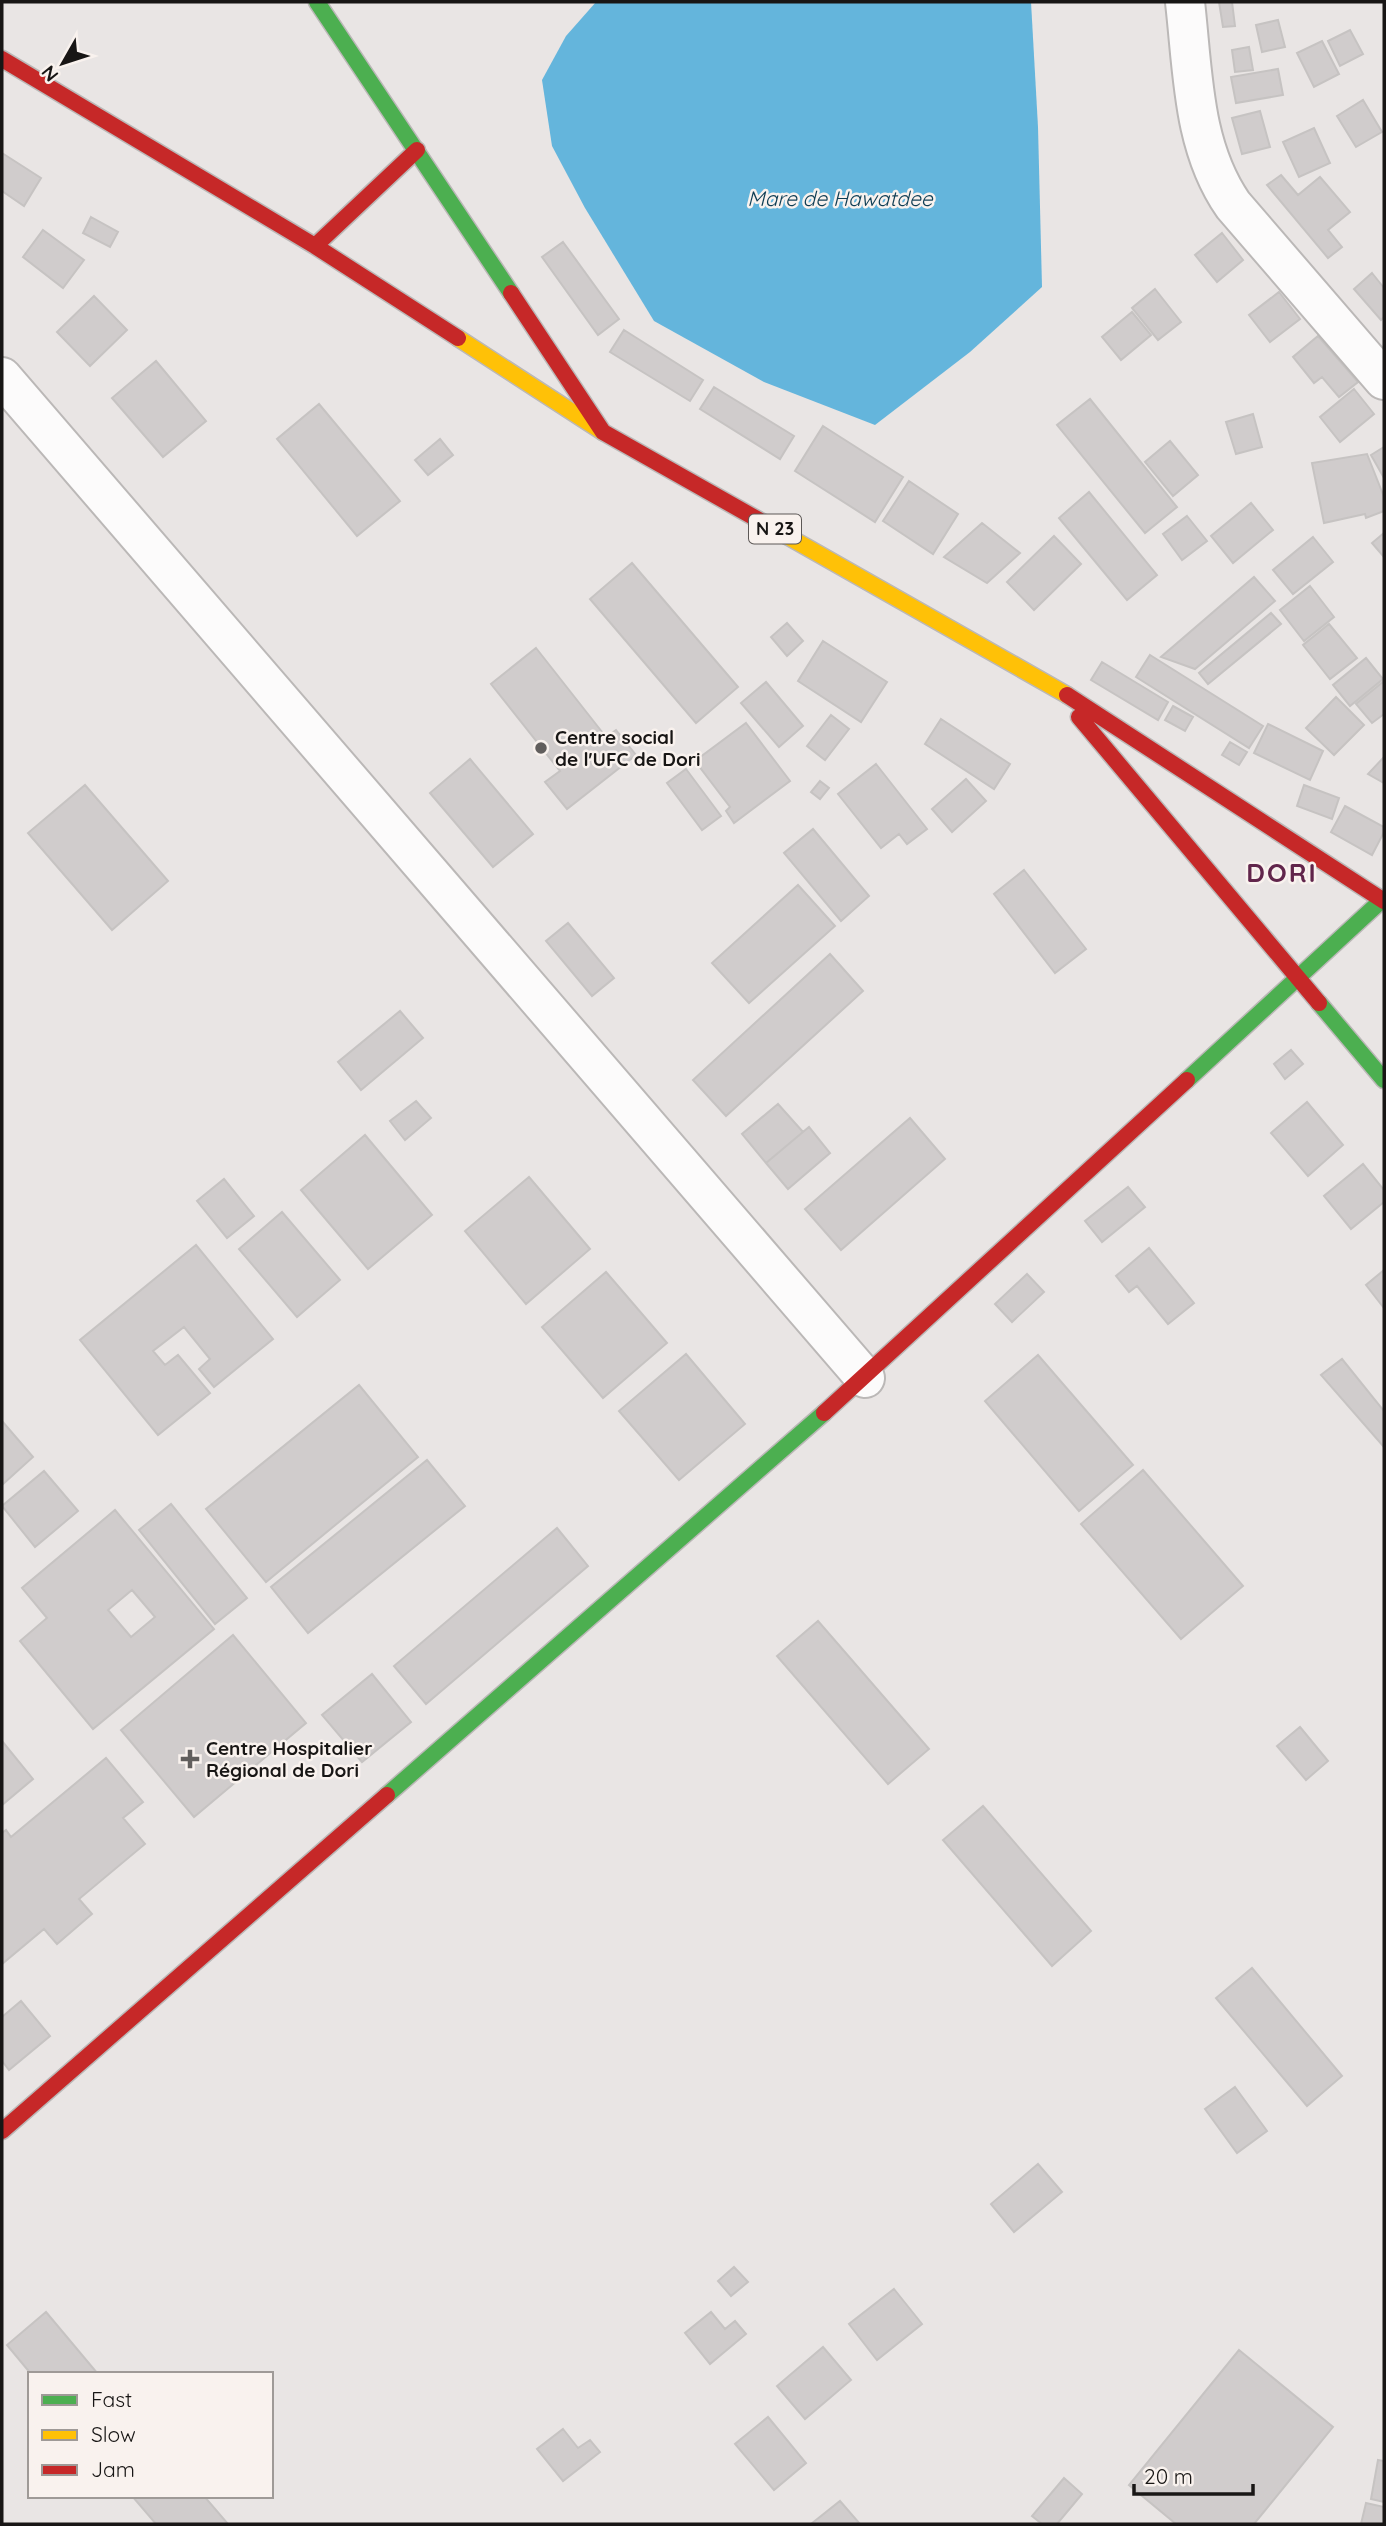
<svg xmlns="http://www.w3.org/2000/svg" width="1386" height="2526" viewBox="0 0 1386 2526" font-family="Quicksand,sans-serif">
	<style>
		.water { fill: #64b5dc }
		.building { fill: #d0cccc; stroke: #c6c3c2; stroke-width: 2; fill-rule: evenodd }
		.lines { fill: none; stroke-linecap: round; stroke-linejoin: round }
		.street-casing { stroke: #bbb8b7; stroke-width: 42 }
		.fast-casing { stroke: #bbb8b7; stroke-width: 19 }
		.slow-casing { stroke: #bbb8b7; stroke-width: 19 }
		.jam-casing { stroke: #bbb8b7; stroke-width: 19 }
		.street { stroke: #fcfbfb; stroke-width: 38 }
		.fast { stroke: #4caf50; stroke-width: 16 }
		.slow { stroke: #ffc107; stroke-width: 16 }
		.jam { stroke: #c62828; stroke-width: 16 }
		.poi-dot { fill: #615e5d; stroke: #f9f2ee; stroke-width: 2.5 }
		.labels { text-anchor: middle; stroke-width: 5; stroke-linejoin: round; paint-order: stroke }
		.shield { fill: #f9f2ee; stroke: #5c5856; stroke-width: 2 }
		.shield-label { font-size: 18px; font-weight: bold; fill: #181615 }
		.poi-label { font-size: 19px; font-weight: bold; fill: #181615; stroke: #f9f2ee; text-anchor: start }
		.water-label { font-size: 21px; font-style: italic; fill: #0e3d54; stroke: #f9f2ee }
		.district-label { font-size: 26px; font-weight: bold; letter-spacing: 2px; fill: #61254b; stroke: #f9f2ee }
	</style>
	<rect width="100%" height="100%" fill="#e9e5e4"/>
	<path class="water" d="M 596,2 L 1031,2 L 1038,127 L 1042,287 L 970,352 L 875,425 L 764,382 L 654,321 L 585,208 L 552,146 L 542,80 L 566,36 Z"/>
	<path class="building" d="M 1219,2 L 1232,2 L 1235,26 L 1223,27 Z
		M 1278,20 L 1285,47 L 1262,52 L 1256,25 Z
		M 1350,30 L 1363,54 L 1340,66 L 1328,41 Z
		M 1322,41 L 1339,74 L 1314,87 L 1297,53 Z
		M 1249,47 L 1253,70 L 1235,72 L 1232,50 Z
		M 1278,69 L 1283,95 L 1236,103 L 1231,77 Z
		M 1363,100 L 1382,132 L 1356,147 L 1337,116 Z
		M 1260,111 L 1270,147 L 1242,154 L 1232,118 Z
		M 1314,128 L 1330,163 L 1299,177 L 1283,142 Z
		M 2,153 L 41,178 L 24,206 L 2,191 Z
		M 1281,175 L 1298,195 L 1320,177 L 1350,212 L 1328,230 L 1342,247 L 1328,258 L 1267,185 Z
		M 91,217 L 118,232 L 110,247 L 83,233 Z
		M 43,230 L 84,260 L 63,288 L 23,257 Z
		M 1222,233 L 1243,260 L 1217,282 L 1195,255 Z
		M 563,242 L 619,319 L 598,335 L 542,257 Z
		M 1372,273 L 1384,288 L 1384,317 L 1381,320 L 1354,289 Z
		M 1155,289 L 1181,322 L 1158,340 L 1132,308 Z
		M 1279,292 L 1300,319 L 1270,342 L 1249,315 Z
		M 94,296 L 127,330 L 90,366 L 57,332 Z
		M 1132,312 L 1151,335 L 1121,360 L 1102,337 Z
		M 624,330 L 703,380 L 690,401 L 610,352 Z
		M 1318,336 L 1358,382 L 1339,397 L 1322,377 L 1314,383 L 1293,357 Z
		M 156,361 L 206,421 L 163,457 L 112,398 Z
		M 714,387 L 794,436 L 780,459 L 700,409 Z
		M 1354,389 L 1374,414 L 1340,442 L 1320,417 Z
		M 1090,399 L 1177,507 L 1145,533 L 1057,425 Z
		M 319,404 L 400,501 L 357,536 L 277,439 Z
		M 1253,414 L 1262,447 L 1236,454 L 1226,422 Z
		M 823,426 L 903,477 L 875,522 L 795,471 Z
		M 440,439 L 453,455 L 428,475 L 415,460 Z
		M 1170,441 L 1198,475 L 1173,496 L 1145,462 Z
		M 1384,447 L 1384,478 L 1371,455 Z
		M 1367,454 L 1384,497 L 1384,511 L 1366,518 L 1365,514 L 1324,523 L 1312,463 Z
		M 909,481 L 958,514 L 933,554 L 883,521 Z
		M 1089,492 L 1157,575 L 1127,600 L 1059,518 Z
		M 1251,503 L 1273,530 L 1233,563 L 1211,536 Z
		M 1187,516 L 1207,541 L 1182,560 L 1163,534 Z
		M 982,523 L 1020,553 L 987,583 L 944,557 Z
		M 1384,533 L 1384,557 L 1372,543 Z
		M 1054,536 L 1081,564 L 1034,610 L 1007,582 Z
		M 1313,537 L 1333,562 L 1293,594 L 1273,570 Z
		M 632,563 L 738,687 L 696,723 L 590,599 Z
		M 1254,577 L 1275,601 L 1195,669 L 1161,657 Z
		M 1310,586 L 1334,617 L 1304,641 L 1280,610 Z
		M 1271,613 L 1281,624 L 1208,684 L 1199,673 Z
		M 787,623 L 803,641 L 787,656 L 771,637 Z
		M 1329,624 L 1357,658 L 1330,679 L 1303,645 Z
		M 823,641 L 887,682 L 861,722 L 798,681 Z
		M 536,648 L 606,737 L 616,730 L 636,755 L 567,809 L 545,782 L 560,771 L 491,684 Z
		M 1150,655 L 1263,726 L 1249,748 L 1136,677 Z
		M 1366,658 L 1383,679 L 1350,706 L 1333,685 Z
		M 1102,662 L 1168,702 L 1158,720 L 1091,680 Z
		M 1384,681 L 1384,714 L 1372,723 L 1356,704 Z
		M 766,682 L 803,726 L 779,747 L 741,703 Z
		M 1336,697 L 1364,725 L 1334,755 L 1306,728 Z
		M 1173,706 L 1193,717 L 1185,731 L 1165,720 Z
		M 831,715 L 849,729 L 825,760 L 807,746 Z
		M 941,719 L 1010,764 L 994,789 L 925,744 Z
		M 746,723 L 790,781 L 734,823 L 726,811 L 730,807 L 695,761 Z
		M 1268,724 L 1323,751 L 1310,780 L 1254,753 Z
		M 1230,742 L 1247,752 L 1239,765 L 1222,755 Z
		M 1384,757 L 1384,783 L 1368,774 Z
		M 470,759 L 533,834 L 493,867 L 430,793 Z
		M 876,764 L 927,829 L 907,844 L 899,834 L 881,848 L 838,794 Z
		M 686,769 L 721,816 L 702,830 L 667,783 Z
		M 966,779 L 986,801 L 952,832 L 932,809 Z
		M 820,781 L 829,788 L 820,799 L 811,792 Z
		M 85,785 L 168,881 L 112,930 L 28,833 Z
		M 1304,785 L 1339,798 L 1332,819 L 1297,806 Z
		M 1345,806 L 1384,827 L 1384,832 L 1372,855 L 1331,832 Z
		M 813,829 L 869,896 L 841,921 L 784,853 Z
		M 1024,870 L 1086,949 L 1055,973 L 994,894 Z
		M 798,885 L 835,926 L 749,1003 L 712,963 Z
		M 568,923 L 614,978 L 592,996 L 546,941 Z
		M 830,954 L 863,991 L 726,1116 L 693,1080 Z
		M 400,1011 L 423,1038 L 361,1090 L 338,1062 Z
		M 1291,1050 L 1303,1064 L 1285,1079 L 1274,1064 Z
		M 416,1101 L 431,1118 L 405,1140 L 390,1121 Z
		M 1307,1102 L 1343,1145 L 1308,1176 L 1271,1133 Z
		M 778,1104 L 803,1132 L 766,1163 L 742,1134 Z
		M 910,1118 L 945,1159 L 841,1250 L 805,1209 Z
		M 809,1127 L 830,1153 L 788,1189 L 766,1163 Z
		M 365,1135 L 432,1215 L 368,1269 L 301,1190 Z
		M 1363,1164 L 1384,1190 L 1384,1202 L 1351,1229 L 1324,1196 Z
		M 529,1177 L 590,1249 L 526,1304 L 465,1231 Z
		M 224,1179 L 254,1216 L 227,1238 L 197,1201 Z
		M 1128,1187 L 1145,1207 L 1102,1242 L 1085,1221 Z
		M 282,1212 L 340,1280 L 297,1317 L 239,1249 Z
		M 196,1245 L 273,1339 L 214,1387 L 199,1369 L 210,1359 L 184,1327 L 153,1351 L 165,1365 L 178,1355 L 210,1393 L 158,1435 L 80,1340 Z
		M 1149,1248 L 1194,1303 L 1168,1324 L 1137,1286 L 1129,1292 L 1116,1276 Z
		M 1384,1270 L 1384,1308 L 1366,1285 Z
		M 606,1272 L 667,1343 L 603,1398 L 542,1327 Z
		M 1027,1274 L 1044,1292 L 1012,1322 L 995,1304 Z
		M 686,1354 L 745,1424 L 679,1480 L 619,1411 Z
		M 1038,1355 L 1133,1465 L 1079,1511 L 985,1401 Z
		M 1342,1359 L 1384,1411 L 1384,1447 L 1321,1375 Z
		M 359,1385 L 418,1457 L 266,1582 L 206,1509 Z
		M 2,1421 L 33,1457 L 2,1485 Z
		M 427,1460 L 465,1506 L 308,1633 L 271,1587 Z
		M 1143,1470 L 1243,1586 L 1181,1639 L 1081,1524 Z
		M 44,1471 L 78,1511 L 35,1547 L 2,1506 Z
		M 171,1504 L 247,1598 L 215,1624 L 139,1530 Z
		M 115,1510 L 214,1629 L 93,1729 L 20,1641 L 47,1618 L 22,1588 ZM 132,1590 L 155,1617 L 131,1637 L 108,1610 Z
		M 557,1528 L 588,1566 L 426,1704 L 394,1666 Z
		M 818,1621 L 929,1749 L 888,1784 L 777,1656 Z
		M 233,1635 L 306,1723 L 194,1817 L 121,1730 Z
		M 372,1674 L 411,1722 L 362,1762 L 322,1715 Z
		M 1300,1727 L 1328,1761 L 1306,1780 L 1277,1746 Z
		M 2,1741 L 33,1779 L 2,1805 Z
		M 106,1758 L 143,1802 L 123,1818 L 145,1844 L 79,1899 L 92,1914 L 57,1944 L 44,1929 L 2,1964 L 2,1833 L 6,1830 L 11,1837 Z
		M 983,1806 L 1091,1931 L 1052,1966 L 943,1840 Z
		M 1252,1968 L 1342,2076 L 1307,2106 L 1216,1998 Z
		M 21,2001 L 50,2036 L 9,2070 L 2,2061 L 2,2017 Z
		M 1235,2087 L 1267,2131 L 1237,2153 L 1205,2109 Z
		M 1038,2164 L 1062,2192 L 1014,2232 L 991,2204 Z
		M 734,2267 L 748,2282 L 731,2296 L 718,2281 Z
		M 894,2289 L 922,2324 L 877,2360 L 849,2324 Z
		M 46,2312 L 98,2374 L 31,2374 L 7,2345 Z
		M 711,2312 L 725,2329 L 735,2321 L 746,2334 L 710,2364 L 685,2333 Z
		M 823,2347 L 851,2380 L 805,2419 L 777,2386 Z
		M 1239,2350 L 1333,2427 L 1254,2524 L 1176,2524 L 1129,2485 Z
		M 768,2417 L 806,2463 L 774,2490 L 735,2444 Z
		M 563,2429 L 578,2448 L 590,2440 L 600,2452 L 563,2481 L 537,2449 Z
		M 1378,2460 L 1384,2461 L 1384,2502 L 1371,2499 Z
		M 1064,2478 L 1082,2494 L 1057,2524 L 1042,2524 L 1032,2516 Z
		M 132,2496 L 204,2496 L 228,2524 L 156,2524 Z
		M 840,2501 L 860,2524 L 811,2524 Z
		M 1366,2503 L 1384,2507 L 1384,2524 L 1361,2524 Z"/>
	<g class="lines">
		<g class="street-casing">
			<path id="street" d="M 1185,2 C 1193,71 1192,146 1233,205 L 1384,380
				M 2,377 L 865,1378"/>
		</g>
		<g class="fast-casing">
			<path id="fast" d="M 317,2 L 511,293
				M 1319,1003 L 1384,1080
				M 1187,1080 L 1382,900
				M 387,1795 L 824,1413"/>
		</g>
		<g class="slow-casing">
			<path id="slow" d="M 458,338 L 603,432
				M 787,536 L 1067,695"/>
		</g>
		<g class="jam-casing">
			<path id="jam" d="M 2,59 L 315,246 L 458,338
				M 315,246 L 417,150
				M 511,293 L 603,432 L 787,536
				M 1067,695 L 1384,901
				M 1079,717 L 1319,1003
				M 824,1413 L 1187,1080
				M 2,2131 L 387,1795"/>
		</g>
		<use href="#street" class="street"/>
		<use href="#fast" class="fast"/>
		<use href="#slow" class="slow"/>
		<use href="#jam" class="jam"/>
	</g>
	<g class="poi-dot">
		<circle cx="541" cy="748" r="7"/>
		<path d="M186.5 1748.5h7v7h7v7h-7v7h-7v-7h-7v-7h7z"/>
	</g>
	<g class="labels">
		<rect class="shield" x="749" y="514.5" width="52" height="29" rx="5"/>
		<g class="shield-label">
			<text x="775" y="535">N 23</text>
		</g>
		<g class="poi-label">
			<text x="555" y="744">Centre social<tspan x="555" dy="22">de l'UFC de Dori</tspan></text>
			<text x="206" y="1755">Centre Hospitalier<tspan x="206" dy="22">Régional de Dori</tspan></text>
		</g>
		<g class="water-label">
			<text x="840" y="206">Mare de Hawatdee</text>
		</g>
		<g class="district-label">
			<text x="1282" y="882">DORI</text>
		</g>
	</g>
	<rect width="1386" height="2526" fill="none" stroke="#181615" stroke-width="7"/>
	<rect x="28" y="2372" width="245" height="126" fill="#f9f2ee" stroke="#9f9a97" stroke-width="2"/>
	<rect x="42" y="2395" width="35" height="10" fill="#4caf50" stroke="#9f9a97" stroke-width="2"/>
	<text x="91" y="2407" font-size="21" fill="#181615">Fast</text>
	<rect x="42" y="2430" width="35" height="10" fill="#ffc107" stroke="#9f9a97" stroke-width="2"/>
	<text x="91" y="2442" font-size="21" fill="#181615">Slow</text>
	<rect x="42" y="2465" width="35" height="10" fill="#c62828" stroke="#9f9a97" stroke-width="2"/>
	<text x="91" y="2477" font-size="21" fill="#181615">Jam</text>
	<g transform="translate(63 63) rotate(231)" stroke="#f9f2ee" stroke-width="5" paint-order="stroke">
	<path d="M0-5L12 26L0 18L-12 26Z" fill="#181615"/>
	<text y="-10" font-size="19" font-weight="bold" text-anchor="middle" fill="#181615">N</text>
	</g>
	<path d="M1134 2484v10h119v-10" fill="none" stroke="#181615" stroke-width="3.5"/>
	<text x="1144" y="2484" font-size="21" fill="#181615" stroke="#f9f2ee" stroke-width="5" paint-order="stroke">20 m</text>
</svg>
